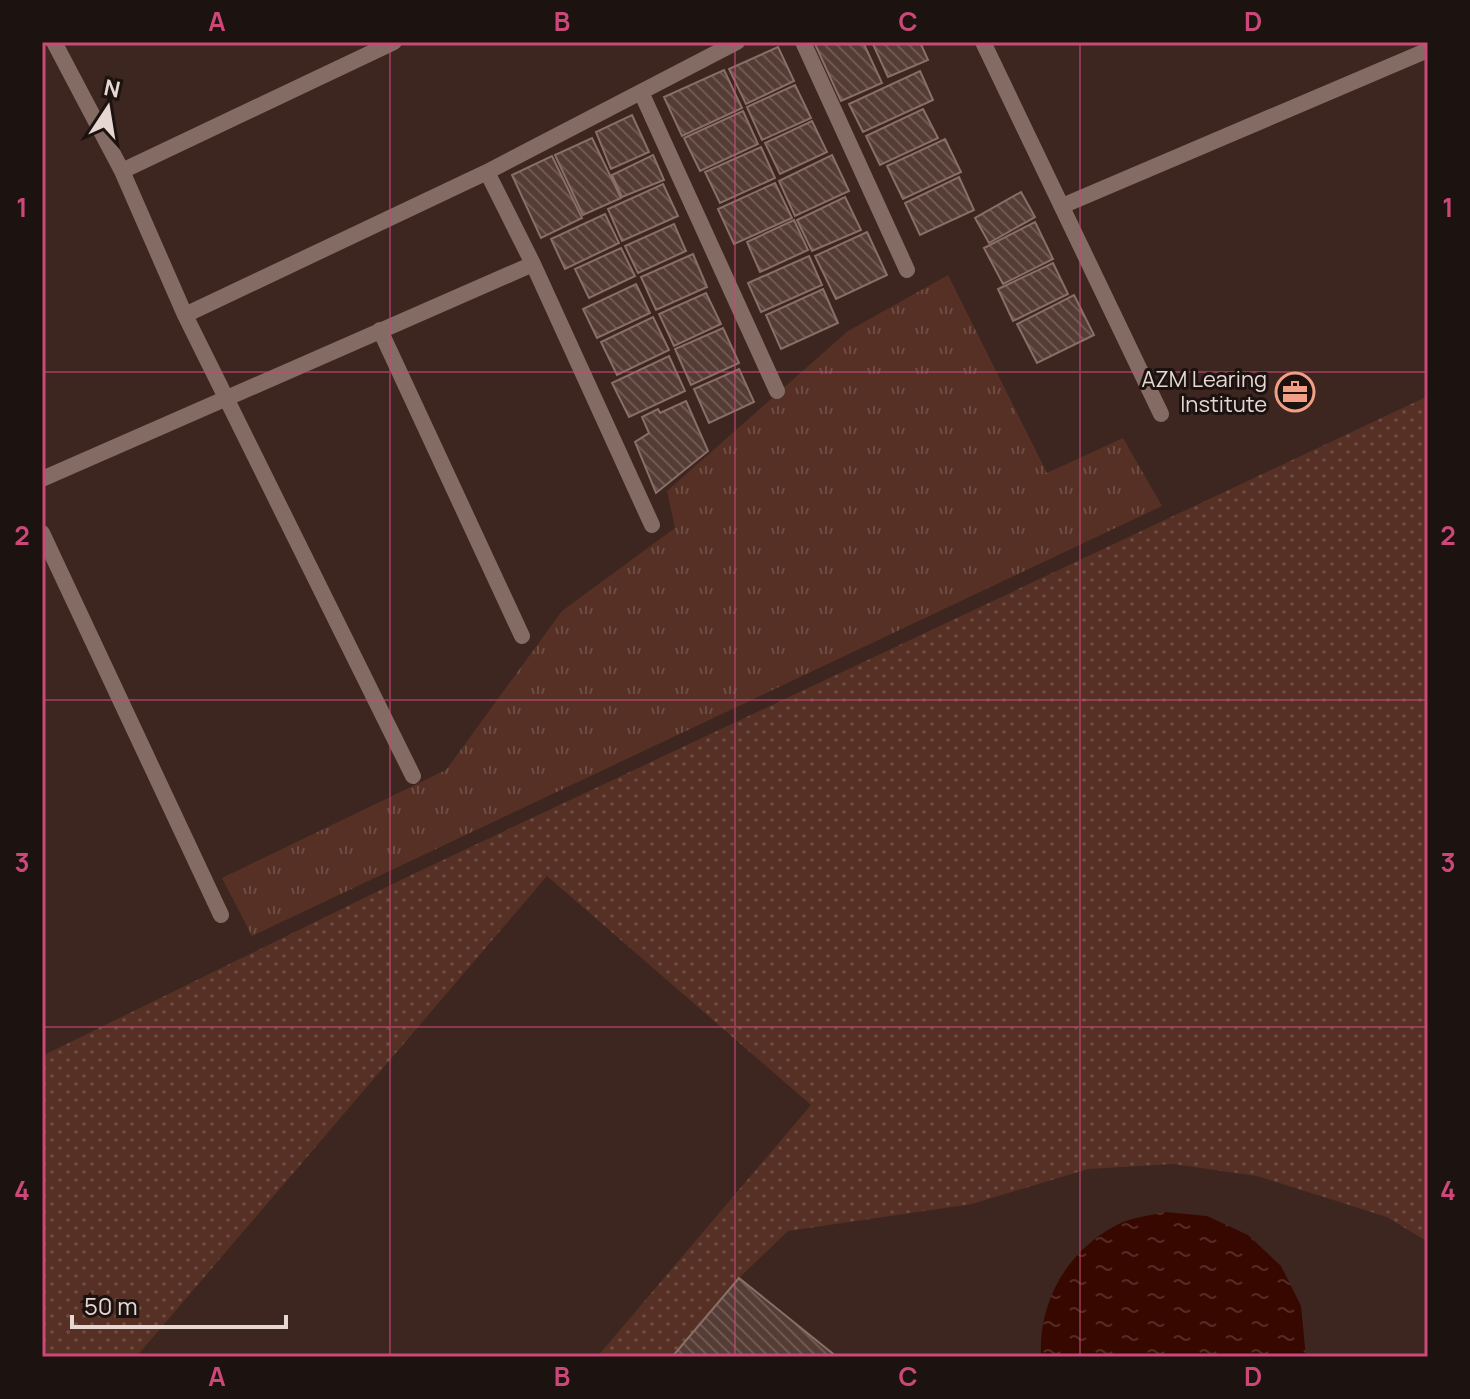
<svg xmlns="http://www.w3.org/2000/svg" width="1470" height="1399" viewBox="0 0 1470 1399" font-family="Manrope,sans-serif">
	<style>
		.grass { fill: url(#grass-dots) }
		.park { fill: url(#park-tufts) }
		.water { fill: url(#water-ripples) }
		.building { fill: url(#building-back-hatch); stroke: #8a6f67; stroke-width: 2 }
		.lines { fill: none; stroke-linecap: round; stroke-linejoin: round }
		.street { stroke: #846b63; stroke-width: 16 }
		.grid { fill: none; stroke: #cb4879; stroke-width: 2; stroke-opacity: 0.55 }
		.labels { text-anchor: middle; stroke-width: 6; stroke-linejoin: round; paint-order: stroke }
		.poi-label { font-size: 22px; fill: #e6d7d3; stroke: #1c120f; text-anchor: end }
		.neatline { fill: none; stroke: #cb4879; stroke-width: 3 }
		.grid-label { font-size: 26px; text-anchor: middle; font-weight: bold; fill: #cb4879 }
	</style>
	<defs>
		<pattern id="grass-dots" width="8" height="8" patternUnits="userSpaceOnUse" patternTransform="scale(2)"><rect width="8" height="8" fill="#563025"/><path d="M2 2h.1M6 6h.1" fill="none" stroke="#6e4d44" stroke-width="1.8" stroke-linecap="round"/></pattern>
		<pattern id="park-tufts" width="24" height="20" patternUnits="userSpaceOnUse" patternTransform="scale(2)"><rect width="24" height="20" fill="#563025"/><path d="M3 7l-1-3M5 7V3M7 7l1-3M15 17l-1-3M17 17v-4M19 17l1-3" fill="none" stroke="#6e4d44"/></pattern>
		<pattern id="water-ripples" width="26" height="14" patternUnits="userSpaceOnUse" patternTransform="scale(2)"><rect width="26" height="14" fill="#370800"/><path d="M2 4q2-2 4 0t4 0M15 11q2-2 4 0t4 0" fill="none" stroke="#542b24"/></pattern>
		<pattern id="building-back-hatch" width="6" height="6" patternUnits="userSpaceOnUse" patternTransform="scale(2)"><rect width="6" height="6" fill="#553d36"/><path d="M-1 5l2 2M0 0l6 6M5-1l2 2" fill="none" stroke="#6d5852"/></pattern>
	</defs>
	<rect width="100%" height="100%" fill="#3c261f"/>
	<path class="grass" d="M 1428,396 L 1428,1242 L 1387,1217 L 1257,1176 L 1173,1164 L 1088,1169 L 972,1204 L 788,1231 L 739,1278 L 672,1357 L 597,1357 L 811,1105 L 547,876 L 136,1357 L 42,1357 L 42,1056 L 409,876 Z"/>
	<path class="park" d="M 948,275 L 1047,473 L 1123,438 L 1162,506 L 252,936 L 222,878 L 446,770 L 562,611 L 675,528 L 667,491 L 848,331 Z"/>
	<path class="water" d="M 1165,1212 L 1207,1216 L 1248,1235 L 1281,1266 L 1301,1306 L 1306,1357 L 1041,1357 C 1038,1299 1070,1246 1123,1222 C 1136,1217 1152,1215 1165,1212 Z"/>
	<path class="building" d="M 814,42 L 863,42 L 882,83 L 841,101 Z
		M 872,42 L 920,42 L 928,60 L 888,77 Z
		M 778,47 L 794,81 L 746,104 L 729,69 Z
		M 724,70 L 742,108 L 682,136 L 664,97 Z
		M 920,71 L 933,100 L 863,132 L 849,104 Z
		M 795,85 L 811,118 L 762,140 L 747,107 Z
		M 923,109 L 938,138 L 880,165 L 866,136 Z
		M 743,111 L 758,144 L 700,171 L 684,138 Z
		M 632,115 L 649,152 L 611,169 L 596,132 Z
		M 812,121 L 827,152 L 780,174 L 765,143 Z
		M 592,138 L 621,198 L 583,215 L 555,155 Z
		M 945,139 L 961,172 L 903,199 L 887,166 Z
		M 761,147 L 775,178 L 720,203 L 705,172 Z
		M 653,155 L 664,180 L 622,197 L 612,175 Z
		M 832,155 L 849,191 L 795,216 L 779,181 Z
		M 552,156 L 582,218 L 541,238 L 512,175 Z
		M 959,177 L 974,210 L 920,235 L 905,203 Z
		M 775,183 L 792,218 L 734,244 L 718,209 Z
		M 663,184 L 678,216 L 622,241 L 608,209 Z
		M 1021,192 L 1035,217 L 989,243 L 975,218 Z
		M 845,197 L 861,230 L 812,251 L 797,220 Z
		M 605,214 L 619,243 L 565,269 L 551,239 Z
		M 794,220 L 808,250 L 760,272 L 747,242 Z
		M 1035,222 L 1053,259 L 1003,284 L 984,248 Z
		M 674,224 L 686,251 L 638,273 L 625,246 Z
		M 867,232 L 887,275 L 836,299 L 815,256 Z
		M 621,248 L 635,276 L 589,298 L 575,269 Z
		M 693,254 L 707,287 L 656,310 L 641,277 Z
		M 809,256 L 822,285 L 761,312 L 748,283 Z
		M 1053,263 L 1068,294 L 1013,321 L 998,289 Z
		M 636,284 L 650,313 L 597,338 L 583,309 Z
		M 823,289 L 838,323 L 781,349 L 766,315 Z
		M 706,293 L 721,324 L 674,346 L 659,314 Z
		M 1074,295 L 1094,335 L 1037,363 L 1017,324 Z
		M 653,317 L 669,350 L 617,375 L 601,342 Z
		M 723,328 L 739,363 L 691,385 L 675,349 Z
		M 669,356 L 685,391 L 629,417 L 612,383 Z
		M 739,369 L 754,402 L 709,423 L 694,389 Z
		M 686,401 L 708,451 L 656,493 L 635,442 L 649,433 L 642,417 L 658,409 L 660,413 Z
		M 739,1278 L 837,1357 L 672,1357 Z"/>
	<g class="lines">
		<path class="street" d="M 54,42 L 122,171 L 185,315 L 413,776
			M 803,42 L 907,270
			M 983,42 L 1161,414
			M 641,92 L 777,391
			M 122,171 L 394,42
			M 487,172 L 533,264 L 652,525
			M 1062,206 L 1428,50
			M 185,315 L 487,172 L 737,42
			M 380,330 L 522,636
			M 42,479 L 533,264
			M 42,533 L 221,915"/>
	</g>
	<path class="grid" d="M 390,42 L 390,1357M 735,42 L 735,1357M 1080,42 L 1080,1357M 42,372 L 1428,372M 42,700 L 1428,700M 42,1027 L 1428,1027"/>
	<defs>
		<g id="office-ring" transform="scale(2)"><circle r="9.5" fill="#1c120f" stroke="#f39f86" stroke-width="1.5"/><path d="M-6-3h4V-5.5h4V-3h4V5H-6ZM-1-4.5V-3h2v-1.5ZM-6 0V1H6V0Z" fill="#f39f86"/></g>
	</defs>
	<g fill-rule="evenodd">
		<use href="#office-ring" x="1295" y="392"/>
	</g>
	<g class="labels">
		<g class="poi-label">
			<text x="1267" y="387">AZM Learing<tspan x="1267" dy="25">Institute</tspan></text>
		</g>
	</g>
	<rect width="1470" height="1399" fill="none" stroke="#1c120f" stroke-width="88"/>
	<g transform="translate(108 108) rotate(12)" stroke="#1c120f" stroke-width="6" paint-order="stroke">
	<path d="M0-6L14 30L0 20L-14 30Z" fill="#e6d7d3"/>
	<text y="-12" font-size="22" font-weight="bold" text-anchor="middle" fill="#e6d7d3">N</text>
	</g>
	<path d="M72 1315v12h214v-12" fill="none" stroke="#e6d7d3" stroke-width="4"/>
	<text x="84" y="1315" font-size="24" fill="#e6d7d3" stroke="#1c120f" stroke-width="6" paint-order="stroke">50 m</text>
	<rect x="44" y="44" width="1382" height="1311" class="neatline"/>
	<g class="grid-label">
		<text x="217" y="31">A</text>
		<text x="562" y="31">B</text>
		<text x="908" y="31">C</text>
		<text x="1253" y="31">D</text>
		<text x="22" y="217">1</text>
		<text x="1448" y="217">1</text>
		<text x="22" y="545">2</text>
		<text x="1448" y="545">2</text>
		<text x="22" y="872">3</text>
		<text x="1448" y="872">3</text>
		<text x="22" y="1200">4</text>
		<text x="1448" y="1200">4</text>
		<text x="217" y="1386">A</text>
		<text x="562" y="1386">B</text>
		<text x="908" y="1386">C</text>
		<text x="1253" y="1386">D</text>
	</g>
</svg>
